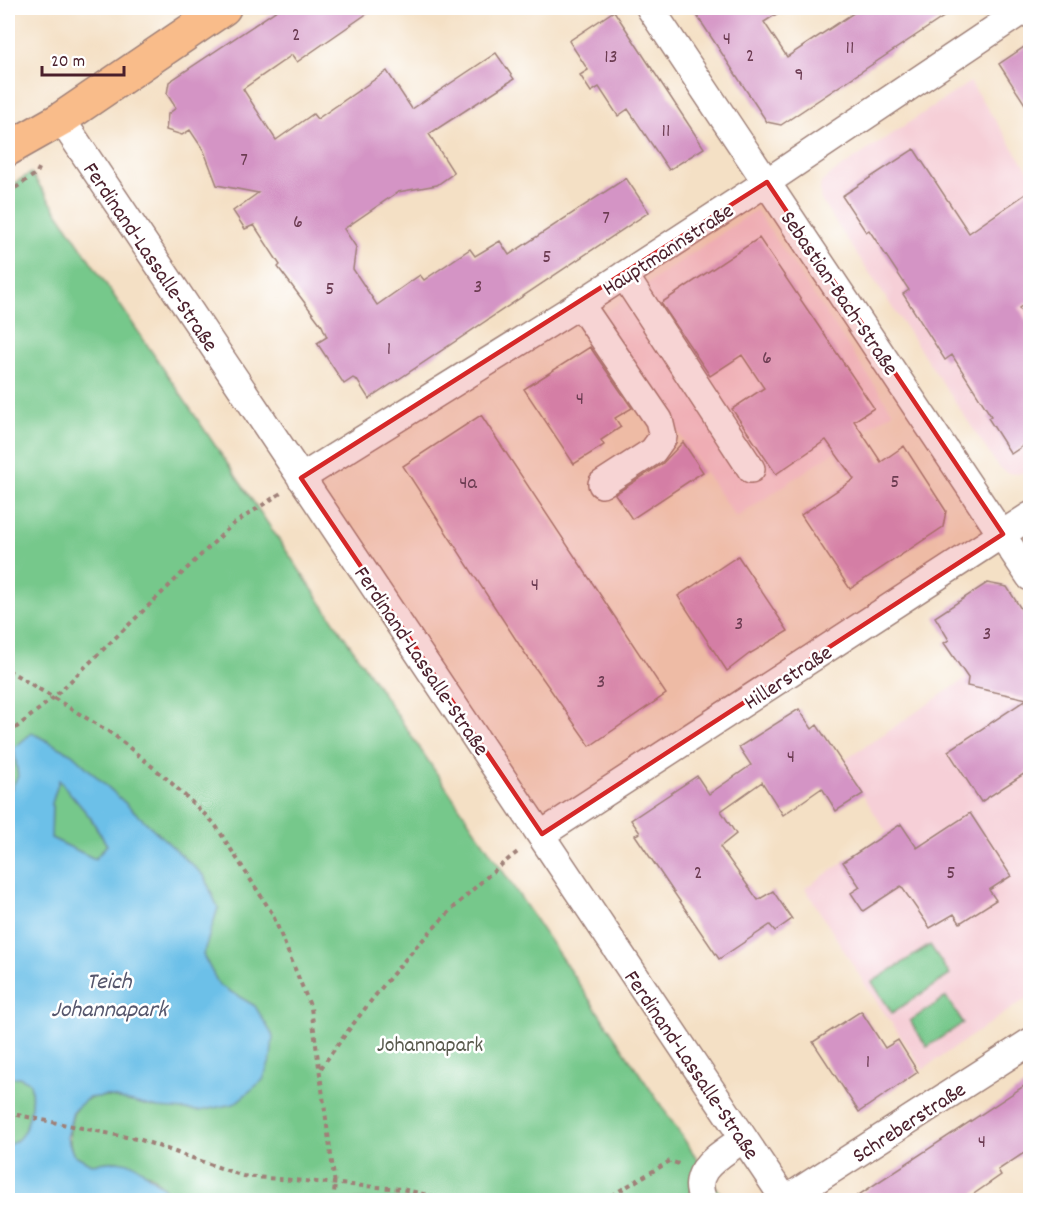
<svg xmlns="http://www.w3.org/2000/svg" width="1038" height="1208" viewBox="0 0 1038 1208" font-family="Dekko,sans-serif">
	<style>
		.built { fill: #f6cfd7 }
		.green { fill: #76c88b; stroke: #60745b; stroke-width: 1.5 }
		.water { fill: #6cc0e8; stroke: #5b708a; stroke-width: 1.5; fill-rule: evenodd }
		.building { fill: #d494c5 }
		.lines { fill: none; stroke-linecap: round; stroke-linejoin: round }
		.minor-casing { stroke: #9f8078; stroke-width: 30 }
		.major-casing { stroke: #9f8078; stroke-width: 36 }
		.path { stroke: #9f8078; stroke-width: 4; stroke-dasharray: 4.5 4.5; stroke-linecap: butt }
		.minor { stroke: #fff; stroke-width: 27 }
		.major { stroke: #f9bc8a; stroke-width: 33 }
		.marked { fill: #d62828; fill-opacity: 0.2; stroke: #d62828; stroke-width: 4.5; stroke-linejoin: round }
		.labels { text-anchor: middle; stroke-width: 5; stroke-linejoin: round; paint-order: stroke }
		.number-label { font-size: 20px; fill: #6c3c52 }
		.street-label { font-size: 22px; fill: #4a1f2b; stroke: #fff }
		.park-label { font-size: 22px; fill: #595a4d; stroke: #fff }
		.water-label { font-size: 24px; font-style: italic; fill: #56576d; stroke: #fff }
	</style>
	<rect width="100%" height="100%" fill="#fff"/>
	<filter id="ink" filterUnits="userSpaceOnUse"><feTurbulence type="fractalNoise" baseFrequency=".0167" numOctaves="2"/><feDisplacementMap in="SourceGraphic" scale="12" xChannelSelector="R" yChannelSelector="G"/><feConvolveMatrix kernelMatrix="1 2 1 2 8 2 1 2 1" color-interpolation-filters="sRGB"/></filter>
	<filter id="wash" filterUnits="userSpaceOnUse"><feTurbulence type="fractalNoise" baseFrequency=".008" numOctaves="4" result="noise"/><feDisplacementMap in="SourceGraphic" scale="24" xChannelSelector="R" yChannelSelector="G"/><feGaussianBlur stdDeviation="1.35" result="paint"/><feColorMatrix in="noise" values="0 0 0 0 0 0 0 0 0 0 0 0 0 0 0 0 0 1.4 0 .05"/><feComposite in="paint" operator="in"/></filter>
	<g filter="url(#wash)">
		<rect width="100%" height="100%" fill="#f4e0c5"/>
		<path class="built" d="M 970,82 L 1030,173 L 1030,470 L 1018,474 L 1008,473 L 999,468 L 821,200 L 820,191 L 821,183 L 830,175 Z
			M 756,210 L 893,412 L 736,518 L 600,316 Z
			M 1030,652 L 1030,996 L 923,1069 L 866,986 L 805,888 L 887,833 L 842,762 L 968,677 L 971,686 L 980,688 Z"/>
		<path class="green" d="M 31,173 L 725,1200 L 170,1200 L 165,1189 L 151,1175 L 117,1161 L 91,1164 L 73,1154 C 68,1140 69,1132 72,1118 C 80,1081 134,1102 158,1108 L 255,1006 L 219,985 L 203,955 L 218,908 L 204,876 L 72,754 L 32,733 L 14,748 L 18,776 L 8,795 L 8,187 Z
			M 59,779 L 90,817 L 107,845 L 95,859 L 51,838 L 52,803 Z
			M 930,945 L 950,975 L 892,1013 L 872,982 Z
			M 946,997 L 963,1023 L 927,1047 L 910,1021 Z
			M 19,1077 L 30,1082 C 34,1101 30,1139 8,1145 L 8,1078 Z"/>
		<path class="water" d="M 32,733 L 72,754 L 204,876 L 218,908 L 203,955 L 219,985 L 255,1006 L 273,1036 L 271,1058 L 263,1080 L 234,1104 L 199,1111 L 158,1108 L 107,1096 L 88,1098 L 73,1111 L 67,1138 L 73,1154 L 91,1164 L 117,1161 L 134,1164 L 165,1189 L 170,1200 L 8,1200 L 8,1145 C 30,1139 34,1101 30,1082 L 19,1077 L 8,1078 L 8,795 L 18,776 L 14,748 ZM 59,780 L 90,817 L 107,845 L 95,859 L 51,838 L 52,803 Z"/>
		<g id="blocks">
			<path class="building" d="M 280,8 L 375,8 L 297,62 L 292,55 L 243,89 L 276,140 L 313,114 L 317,119 L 387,71 L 412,109 L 496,53 L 514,79 L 429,134 L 454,173 L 437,185 L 398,192 L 344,229 L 356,247 L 353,269 L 377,305 L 420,275 L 424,280 L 470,249 L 475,256 L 500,241 L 509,255 L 626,178 L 649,212 L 369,399 L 357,380 L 353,378 L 344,384 L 317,343 L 327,337 L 322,326 L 278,267 L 280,265 L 254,225 L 245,229 L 233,211 L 258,193 L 217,185 L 204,151 L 190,130 L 182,135 L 166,130 L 168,114 L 176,108 L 167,94 L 169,82 Z
				M 692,8 L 786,8 L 764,22 L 787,57 L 861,8 L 957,8 L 781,125 L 767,122 Z
				M 614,11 L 704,148 L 669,170 L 628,109 L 618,116 L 599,87 L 591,92 L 580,75 L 588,70 L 569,41 Z
				M 1030,43 L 1030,112 L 999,64 Z
				M 914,149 L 969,233 L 1030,191 L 1030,300 L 1019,308 L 1030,327 L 1030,441 L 1011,454 L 988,418 L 991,416 L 952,355 L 945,360 L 903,294 L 909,290 L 869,230 L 866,232 L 842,196 Z
				M 759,238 L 874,408 L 854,421 L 881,462 L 904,446 L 946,511 L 943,527 L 850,589 L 801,515 L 854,479 L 826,440 L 776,474 L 732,409 L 764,388 L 742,355 L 710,376 L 661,303 Z
				M 590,347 L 632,408 L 615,418 L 621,427 L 601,440 L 604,445 L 574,464 L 524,389 Z
				M 481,415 L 666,694 L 590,746 L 522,649 L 403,466 Z
				M 683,442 L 703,472 L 632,519 L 615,494 L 662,464 Z
				M 738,556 L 788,631 L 749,654 L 727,671 L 678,596 Z
				M 987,583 L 1007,587 L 1030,623 L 1030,770 L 981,802 L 948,751 L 1027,699 L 967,686 L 968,678 L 944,643 L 949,640 L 935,617 Z
				M 799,709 L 812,729 L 817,725 L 863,794 L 836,811 L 822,788 L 783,815 L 762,782 L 721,811 L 736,834 L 720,847 L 758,900 L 773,891 L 792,919 L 775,931 L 770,925 L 719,959 L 635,835 L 640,833 L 631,820 L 697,776 L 709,794 L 751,765 L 739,747 Z
				M 970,813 L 1011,876 L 989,890 L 996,900 L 960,923 L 954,914 L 930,928 L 901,886 L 863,911 L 851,893 L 860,887 L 843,862 L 901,824 L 917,848 Z
				M 861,1011 L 885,1048 L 898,1040 L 918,1072 L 859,1112 L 813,1042 Z
				M 1030,1082 L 1030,1149 L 998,1170 L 1001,1175 L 965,1200 L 851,1200 Z"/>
		</g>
	</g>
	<g filter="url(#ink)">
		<use href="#blocks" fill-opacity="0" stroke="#9f8078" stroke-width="1.5"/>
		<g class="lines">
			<g class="minor-casing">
				<path id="minor" d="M 650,8 L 1030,577
					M 61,119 L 785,1200
					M 624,275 L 751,469
					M 580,304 L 659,420 L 663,437 L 653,451 L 602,484
					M 301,478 L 580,304 L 767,182 L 1026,8
					M 542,834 L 1030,516
					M 703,1200 C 689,1169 721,1156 742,1139
					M 785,1200 L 1030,1042"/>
			</g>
			<g class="major-casing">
				<path id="major" d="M 8,149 L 61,119 L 224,8"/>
			</g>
			<path class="path" d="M 8,193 L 37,173 L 40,166
				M 8,670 L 114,735 L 166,778 L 214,823 L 272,913 L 311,1008 L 335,1185 L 333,1200
				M 8,734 L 53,698 L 232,525 L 281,493
				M 321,1068 C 377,989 442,909 519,851
				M 8,1113 L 141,1140 L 243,1176 L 401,1189 L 450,1200
				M 604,1200 L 670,1161 L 679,1164"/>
			<use href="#minor" class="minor"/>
			<use href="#major" class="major"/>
		</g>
	</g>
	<path class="marked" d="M 767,182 L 1003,534 L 542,834 L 301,478 Z"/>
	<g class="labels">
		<g class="number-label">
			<text x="296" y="40">2</text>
			<text x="727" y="44">4</text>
			<text x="850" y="53">11</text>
			<text x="750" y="61">2</text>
			<text x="611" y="62">13</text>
			<text x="799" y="80">9</text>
			<text x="666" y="136">11</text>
			<text x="244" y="165">7</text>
			<text x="606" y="223">7</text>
			<text x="298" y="227">6</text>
			<text x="547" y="262">5</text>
			<text x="478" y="292">3</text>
			<text x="330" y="294">5</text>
			<text x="389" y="354">1</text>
			<text x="767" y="363">6</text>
			<text x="580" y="404">4</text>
			<text x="895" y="487">5</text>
			<text x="468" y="488">4a</text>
			<text x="535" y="590">4</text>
			<text x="739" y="629">3</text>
			<text x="987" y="639">3</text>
			<text x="601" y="687">3</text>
			<text x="791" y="762">4</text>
			<text x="698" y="878">2</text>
			<text x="951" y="878">5</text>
			<text x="868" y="1067">1</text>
			<text x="982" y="1147">4</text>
		</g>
		<g class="street-label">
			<text transform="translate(667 248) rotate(-33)" y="8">Hauptmannstraße</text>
			<text transform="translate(152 256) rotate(56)" y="8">Ferdinand-Lassalle-Straße</text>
			<text transform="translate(841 292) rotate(56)" y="8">Sebastian-Bach-Straße</text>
			<text transform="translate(423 660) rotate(56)" y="8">Ferdinand-Lassalle-Straße</text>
			<text transform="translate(787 676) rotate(-33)" y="8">Hillerstraße</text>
			<text transform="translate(693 1064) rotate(56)" y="8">Ferdinand-Lassalle-Straße</text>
			<text transform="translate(908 1121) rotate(-33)" y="8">Schreberstraße</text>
		</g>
		<g class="park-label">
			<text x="430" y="1051">Johannapark</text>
		</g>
		<g class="water-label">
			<text x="109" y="988">Teich<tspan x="109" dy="28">Johannapark</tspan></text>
		</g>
	</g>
	<rect width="1038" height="1208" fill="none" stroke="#fff" stroke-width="30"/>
	<path d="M42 66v9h82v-9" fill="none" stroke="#4a1f2b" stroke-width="3"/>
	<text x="51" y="66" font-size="18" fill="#4a1f2b" stroke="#ffffff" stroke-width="4.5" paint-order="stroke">20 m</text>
</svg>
